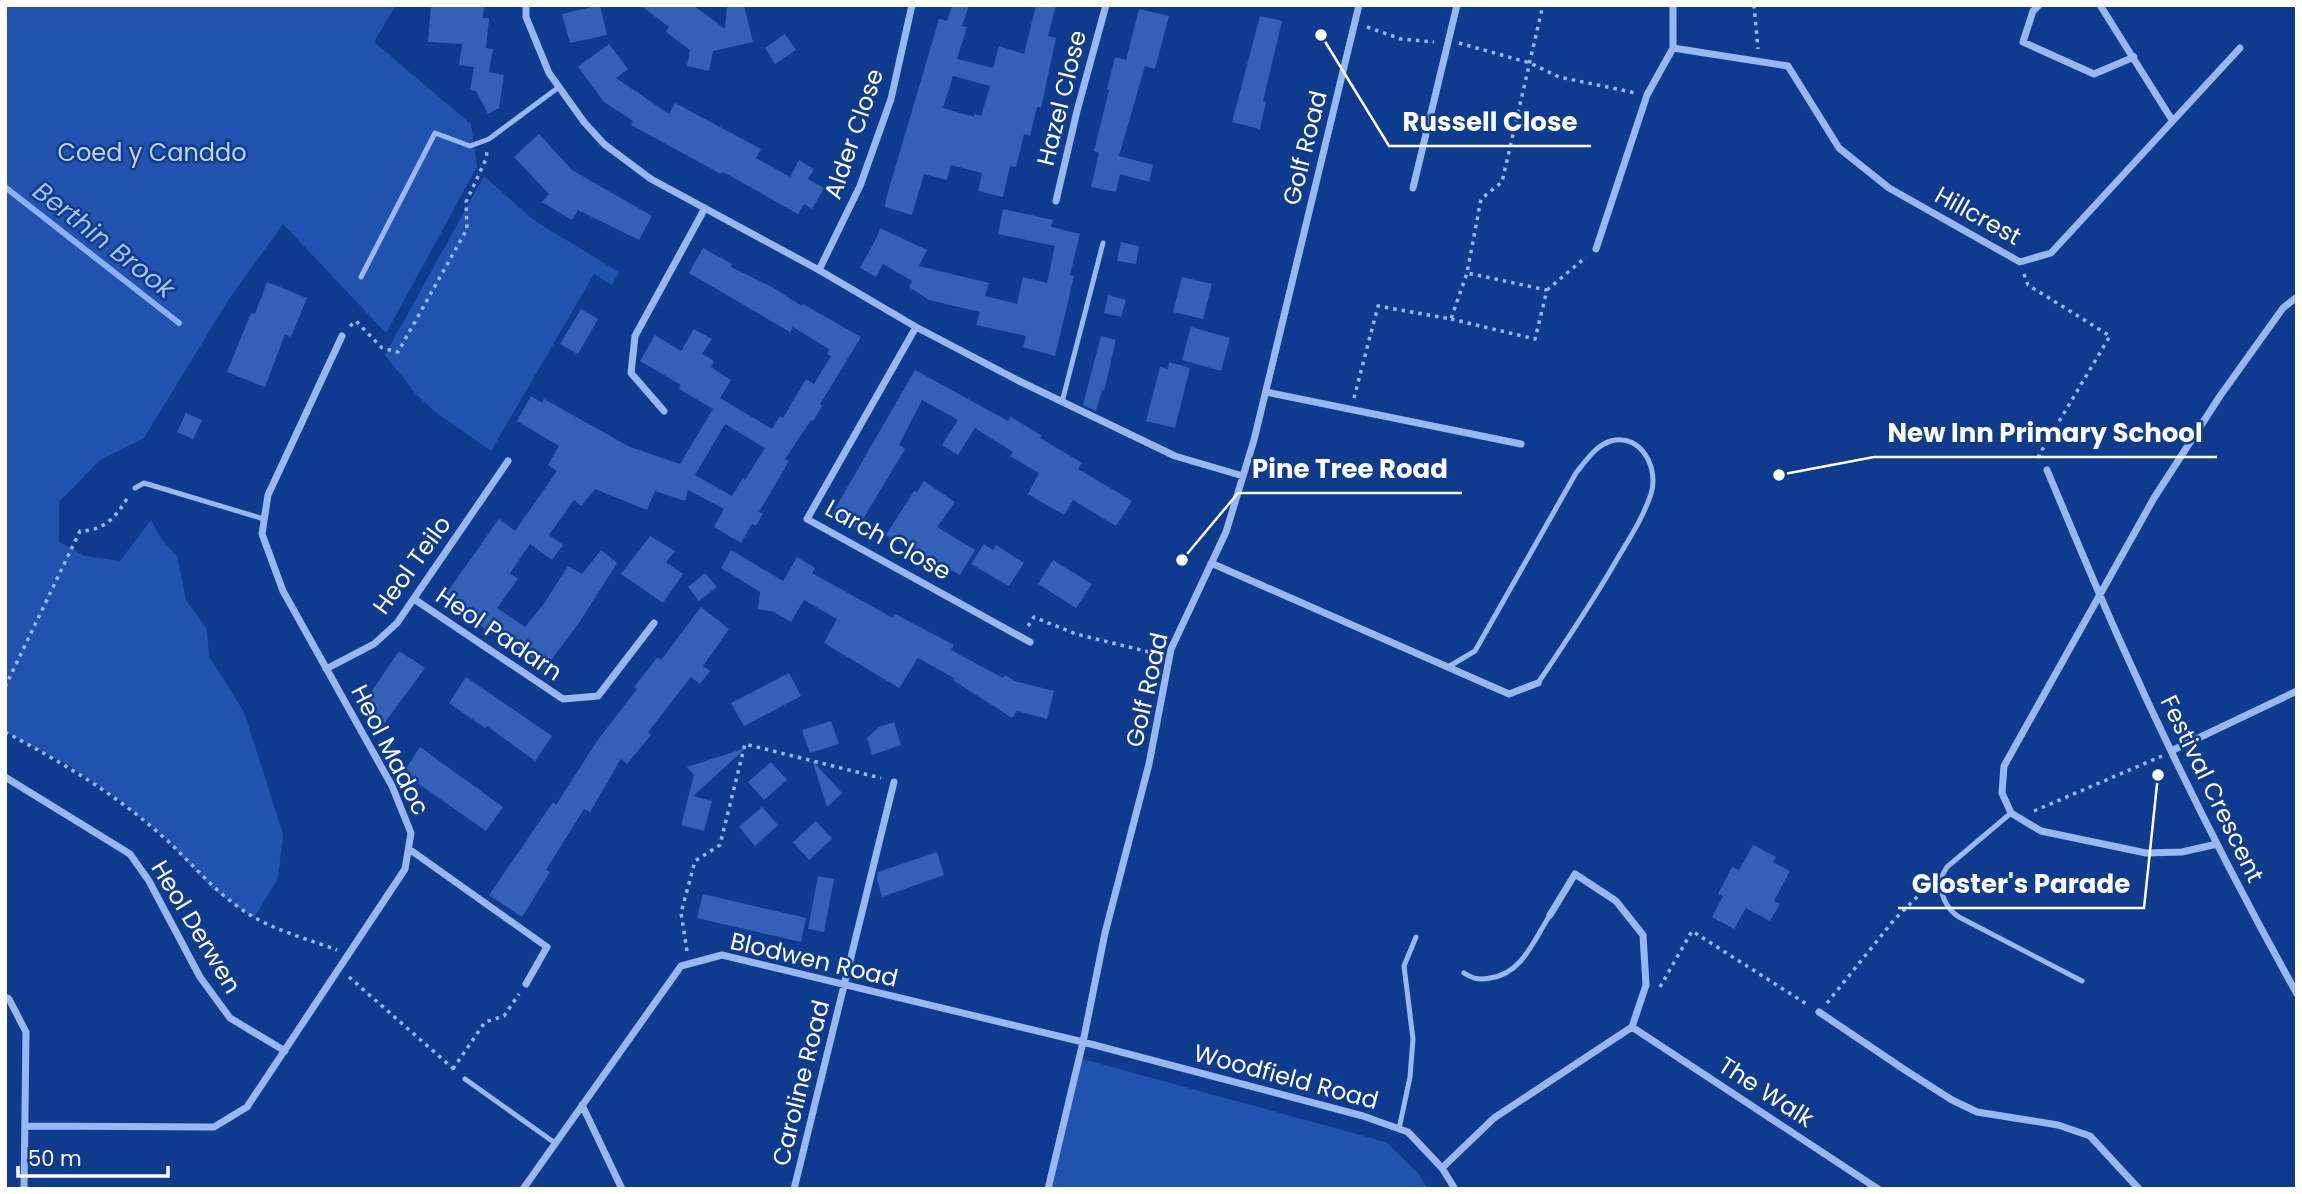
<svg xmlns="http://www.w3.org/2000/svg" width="2302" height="1194" viewBox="0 0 2302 1194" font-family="Poppins,sans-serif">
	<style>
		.green { fill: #2052ae }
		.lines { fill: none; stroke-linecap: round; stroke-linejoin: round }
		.stream { stroke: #88b1f7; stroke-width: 6 }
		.building { fill: #3361b6; fill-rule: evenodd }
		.path { stroke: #97b8f3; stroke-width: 3.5; stroke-dasharray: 3.5 5; stroke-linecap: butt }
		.lane { stroke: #97b8f3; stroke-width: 5 }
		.street { stroke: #97b8f3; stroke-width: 7 }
		.labels { text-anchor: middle; stroke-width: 5; stroke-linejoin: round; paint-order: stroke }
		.street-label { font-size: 24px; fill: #fff; stroke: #0f3b8e }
		.park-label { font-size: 24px; fill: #bed5fe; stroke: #0f3b8e }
		.water-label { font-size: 26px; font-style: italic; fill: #a3c3fa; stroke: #0f3b8e }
		.leader { fill: none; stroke: #fff; stroke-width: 2.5 }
		.callout-dot { fill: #fff; stroke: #0f3b8e; stroke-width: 2.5 }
		.callout-label { font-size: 26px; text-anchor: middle; font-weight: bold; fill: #fff; stroke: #0f3b8e; stroke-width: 5; stroke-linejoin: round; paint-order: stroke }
	</style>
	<rect width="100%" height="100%" fill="#0f3b8e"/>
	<path class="green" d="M 5,5 L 396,5 L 374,42 L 471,124 L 477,167 L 386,333 L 283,224 L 229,299 L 144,438 L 100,460 L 59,502 L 59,542 L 85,556 L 120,561 L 151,520 L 161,539 L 177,556 L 186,600 L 207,629 L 209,656 L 244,712 L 283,834 L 278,878 L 254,918 L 212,889 L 164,837 L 121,801 L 70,766 L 5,732 Z
		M 484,176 L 535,221 L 619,272 L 612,285 L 594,274 L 491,451 L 434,411 L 416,394 L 385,355 Z
		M 1079,1058 L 1386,1142 L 1418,1173 L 1428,1189 L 1048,1189 Z"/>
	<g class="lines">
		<path class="stream" d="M 5,187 L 179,323"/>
	</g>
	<path class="building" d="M 431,5 L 484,5 L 483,18 L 489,18 L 486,48 L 493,49 L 489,72 L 504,75 L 499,108 L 488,114 L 476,91 L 470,90 L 474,67 L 459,65 L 462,44 L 428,42 Z
		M 600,5 L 607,35 L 570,43 L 562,14 Z
		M 640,5 L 693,5 L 725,29 L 727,5 L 744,5 L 753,42 L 713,51 L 709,71 L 687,66 L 690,50 L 666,32 L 669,27 Z
		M 952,5 L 969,5 L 962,26 L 967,27 L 957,59 L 993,68 L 999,46 L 1024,54 L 1036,5 L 1056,5 L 1048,36 L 1056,38 L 1041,108 L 1037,107 L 1030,136 L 1024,134 L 1016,167 L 1010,166 L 1003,197 L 978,191 L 982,173 L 951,165 L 947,180 L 924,174 L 912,215 L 885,207 L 886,199 L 939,19 L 947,21 ZM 953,76 L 990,86 L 981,116 L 975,114 L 974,117 L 943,108 Z
		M 1139,9 L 1169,16 L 1155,69 L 1145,66 L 1119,156 L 1153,165 L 1149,182 L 1120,174 L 1116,192 L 1091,187 L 1099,153 L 1094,151 L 1109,90 L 1107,89 L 1115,57 L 1126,60 Z
		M 1260,16 L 1282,21 L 1263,101 L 1266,102 L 1260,129 L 1232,122 Z
		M 785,34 L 796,50 L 775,64 L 765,48 Z
		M 609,44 L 628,69 L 616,78 L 669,114 L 675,103 L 761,149 L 756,158 L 790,177 L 799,160 L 814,169 L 808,179 L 824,188 L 812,209 L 804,204 L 798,214 L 743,183 L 723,172 L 721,174 L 631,125 L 633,121 L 604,102 L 578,67 Z
		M 539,134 L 572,170 L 652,216 L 639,240 L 578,210 L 572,220 L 542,202 L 549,194 L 514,157 Z
		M 1003,209 L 1053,220 L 1051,227 L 1080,234 L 1070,275 L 1074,276 L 1055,356 L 1023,347 L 1026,336 L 976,325 L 980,312 L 929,300 L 909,287 L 912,281 L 883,264 L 876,277 L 860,268 L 877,237 L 880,228 L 927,250 L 919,266 L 989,283 L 985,296 L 1017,304 L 1023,277 L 1047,283 L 1055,246 L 998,234 Z
		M 1121,242 L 1139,246 L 1136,264 L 1117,261 Z
		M 703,248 L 732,264 L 731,267 L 772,287 L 802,306 L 803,304 L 861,337 L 820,404 L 822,406 L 813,421 L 811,420 L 785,459 L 789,461 L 759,512 L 763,514 L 756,526 L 752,524 L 741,543 L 714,527 L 724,509 L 688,490 L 685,501 L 655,491 L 647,510 L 595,489 L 581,506 L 574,500 L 549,535 L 563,545 L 552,560 L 530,544 L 510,573 L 518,579 L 497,608 L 525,627 L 543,605 L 568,566 L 582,574 L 601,550 L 617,563 L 579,623 L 545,668 L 494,631 L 492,634 L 443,598 L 499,519 L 515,531 L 557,471 L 548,465 L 559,446 L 517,421 L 531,396 L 542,403 L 544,399 L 630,447 L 680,464 L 713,409 L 679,389 L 681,385 L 640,361 L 655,335 L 681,351 L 694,329 L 712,339 L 702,354 L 714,361 L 711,367 L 731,380 L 720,398 L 772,429 L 780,416 L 783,418 L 806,379 L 814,384 L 831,356 L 827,354 L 829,349 L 793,327 L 790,332 L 689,273 ZM 725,424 L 765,448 L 745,480 L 743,478 L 732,496 L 695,475 Z
		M 1182,277 L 1212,284 L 1203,319 L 1173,312 Z
		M 267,282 L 307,298 L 291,337 L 285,334 L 265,387 L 227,372 L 251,313 L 255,314 Z
		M 1108,295 L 1126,300 L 1121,317 L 1104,313 Z
		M 581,309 L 598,319 L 578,354 L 560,344 Z
		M 1191,327 L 1230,338 L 1221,371 L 1182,360 Z
		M 1101,336 L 1116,340 L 1104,391 L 1102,390 L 1096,411 L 1083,405 Z
		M 1169,362 L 1190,368 L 1175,428 L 1146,421 L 1160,367 L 1168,369 Z
		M 915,370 L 1008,421 L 1011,417 L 1042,436 L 1040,438 L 1082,463 L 1078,469 L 1132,501 L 1116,526 L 1073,500 L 1064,515 L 1028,494 L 1039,473 L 1010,456 L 1013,452 L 975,428 L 958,455 L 942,445 L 958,420 L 922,400 L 899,445 L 905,449 L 857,529 L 832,514 Z
		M 186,413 L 202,420 L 193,439 L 177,432 Z
		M 924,481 L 955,502 L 937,527 L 975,550 L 960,575 L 886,535 L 914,491 L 917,492 Z
		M 650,536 L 675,551 L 666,562 L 683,574 L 663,603 L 621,574 Z
		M 984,544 L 993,550 L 996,545 L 1024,563 L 1009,586 L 971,564 Z
		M 731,550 L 783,581 L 797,557 L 815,568 L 812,573 L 893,618 L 895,614 L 954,645 L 951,650 L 1003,678 L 1005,675 L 1015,681 L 1054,691 L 1047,719 L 1017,711 L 1012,718 L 953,680 L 954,678 L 918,658 L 899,688 L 824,643 L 837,619 L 804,600 L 791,622 L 774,612 L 758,609 L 760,592 L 721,568 Z
		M 1053,560 L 1092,584 L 1076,608 L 1038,584 Z
		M 705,573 L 717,587 L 699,601 L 688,587 Z
		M 701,607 L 729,629 L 703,666 L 710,671 L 700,684 L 691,677 L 648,732 L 651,735 L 627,764 L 621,759 L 590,812 L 584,809 L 546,870 L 550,872 L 522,917 L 489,895 L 553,802 L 556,805 L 597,741 L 637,689 L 634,687 L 658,657 L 661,660 Z
		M 399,651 L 425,668 L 384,724 L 361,707 Z
		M 789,673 L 801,696 L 744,726 L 731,703 Z
		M 466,677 L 552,736 L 535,761 L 487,726 L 485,728 L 449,703 Z
		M 831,721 L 839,744 L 810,753 L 802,730 Z
		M 894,722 L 901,745 L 872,755 L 867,738 L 879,727 Z
		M 420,747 L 503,807 L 486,831 L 403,773 Z
		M 746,748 L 693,796 L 712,801 L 704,831 L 681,825 L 694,775 L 687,767 Z
		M 812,760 L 842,793 L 827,807 Z
		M 771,762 L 787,780 L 764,800 L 748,782 Z
		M 762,807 L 778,825 L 755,846 L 739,827 Z
		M 816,821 L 832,839 L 809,860 L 793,842 Z
		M 1753,845 L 1776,857 L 1773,862 L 1790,871 L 1774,901 L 1780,904 L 1770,921 L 1746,908 L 1734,929 L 1712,917 L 1723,896 L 1718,894 L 1732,867 L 1739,870 Z
		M 937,852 L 944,875 L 882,897 L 877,879 L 878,872 Z
		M 818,876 L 834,879 L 824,932 L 808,929 Z
		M 703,894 L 806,918 L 801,942 L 697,918 Z"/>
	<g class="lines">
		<path class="path" d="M 1754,5 L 1758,49
			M 1367,27 L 1401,39 L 1434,42
			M 1459,43 L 1530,63 L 1559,77 L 1636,93
			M 2024,274 L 2028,285 L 2110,336 L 2039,455 L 2041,459
			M 1547,290 L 1586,257
			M 1451,319 L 1535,339 L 1547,290 L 1467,273
			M 350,326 L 356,321 L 382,348 L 398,352 L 467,229 L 466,202 L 486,159 L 487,151
			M 1354,398 L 1378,306 L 1451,319 L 1467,273 L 1481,199 L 1502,182 L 1543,5
			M 1028,626 L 1034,617 L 1076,634 L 1157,654
			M 5,687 L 80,531 C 104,531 116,517 128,497
			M 5,732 C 61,762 114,793 161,835 C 193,863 215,894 252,916 C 276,931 311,940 337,950
			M 2034,811 L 2162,756
			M 687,951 L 681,913 L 695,861 L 720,845 L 745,744 L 881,778
			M 349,977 L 456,1071
			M 1660,987 L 1692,931 L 1808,1005
			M 1827,1003 L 1894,920 L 1927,887
			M 453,1069 L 485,1022 L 504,1016 L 519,994"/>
		<path class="lane" d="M 361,277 L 435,133 L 470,146 L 489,139 L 559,87
			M 1062,402 L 1103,243
			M 135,488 L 144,483 L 264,519
			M 1448,667 L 1475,651 L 1576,473 C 1585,462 1596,445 1611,441 C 1642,433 1659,469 1651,494 C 1643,518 1629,539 1616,561 C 1592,603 1565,643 1538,683
			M 2011,813 L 1947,867 L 1939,881 C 1942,896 1946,909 1959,917 L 2082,981
			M 1464,973 C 1473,979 1479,980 1490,978 C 1522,974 1534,940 1550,915
			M 465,1079 L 555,1143
			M 1399,1129 L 1410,1077 L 1413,1039 L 1404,966 L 1416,937"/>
		<path class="street" d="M 526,5 L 526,17 L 549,73 L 584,122 L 604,144 L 651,179 L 819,270 L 916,327 L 1017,380 L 1175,456 L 1243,476
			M 2039,5 L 2033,11 L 2023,42 L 2094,74 L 2134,57
			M 2100,5 L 2172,120
			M 1673,48 L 1788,66 L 1839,148 L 1889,188 L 2020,262 L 2051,253 L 2240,48
			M 1413,188 L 1457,5
			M 1056,201 L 1077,111 L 1106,5
			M 1596,249 L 1647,95 L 1673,48 L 1673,5
			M 819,270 L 860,186 L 891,99 L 912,5
			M 916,327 L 807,519 L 1030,642
			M 1266,392 L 1521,444
			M 664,411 L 631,373 L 635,336 L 705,208
			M 2047,470 C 2071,527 2095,585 2120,641 C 2174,762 2233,879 2297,994
			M 1211,563 L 1509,694 L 1538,683
			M 414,599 L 563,699 L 598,696 L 654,623
			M 326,669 L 374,644 L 397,623 L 508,461
			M 2171,751 L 2297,691
			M 5,777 L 130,854 L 149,881 L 200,977 L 230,1018 L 285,1051
			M 2217,844 L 2182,852 L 2146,853 L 2041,831 L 2011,813 L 2002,793 L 2004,766 L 2154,498 L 2220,396 L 2283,308 L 2297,297
			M 409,849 L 547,947 L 526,984
			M 1550,915 L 1575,874 L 1616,901 L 1643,935 L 1646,985 L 1632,1027
			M 5,997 L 9,999 L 26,1032 L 24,1189
			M 1819,1012 L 1905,1070 L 1952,1100 L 1977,1112 L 2058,1125 L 2090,1136 L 2139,1189
			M 582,1105 L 622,1189
			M 25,1126 L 214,1127 L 247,1107 L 405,869 L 411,833 L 392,786 L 283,591 L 262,534 L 268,495 L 342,336
			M 1442,1168 L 1494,1118 L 1632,1027 L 1878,1189
			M 523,1189 L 681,966 L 722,955 L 1083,1042 L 1363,1116 L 1408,1132 L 1442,1168 L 1455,1189
			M 794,1189 L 894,782
			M 1048,1189 L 1083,1042 L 1105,933 L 1149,764 L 1171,649 L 1226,532 L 1254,440 L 1359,5"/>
	</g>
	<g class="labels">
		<g class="street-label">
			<text transform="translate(1062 98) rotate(-76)" y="8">Hazel Close</text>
			<text transform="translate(854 134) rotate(-71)" y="8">Alder Close</text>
			<text transform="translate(1305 148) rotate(-76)" y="8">Golf Road</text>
			<text transform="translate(1978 216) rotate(29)" y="8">Hillcrest</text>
			<text transform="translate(888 540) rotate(29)" y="8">Larch Close</text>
			<text transform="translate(412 565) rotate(-54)" y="8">Heol Teilo</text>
			<text transform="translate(499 634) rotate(34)" y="8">Heol Padarn</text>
			<text transform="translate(1147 690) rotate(-77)" y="8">Golf Road</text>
			<text transform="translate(390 750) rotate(63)" y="8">Heol Madoc</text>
			<text transform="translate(2212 789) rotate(64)" y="8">Festival Crescent</text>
			<text transform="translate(196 927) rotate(59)" y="8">Heol Derwen</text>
			<text transform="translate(814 960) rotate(13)" y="8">Blodwen Road</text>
			<text transform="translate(1286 1077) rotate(15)" y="8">Woodfield Road</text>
			<text transform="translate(801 1083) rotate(-76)" y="8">Caroline Road</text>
			<text transform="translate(1766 1092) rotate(33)" y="8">The Walk</text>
		</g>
		<g class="park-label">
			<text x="152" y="161">Coed y Canddo</text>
		</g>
		<g class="water-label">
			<text transform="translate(104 240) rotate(38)" y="9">Berthin Brook</text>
		</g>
	</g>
	<path class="leader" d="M1321 35L1389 146H1591M1779 475L1874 457H2217M1182 560L1238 493H1462M2158 775L2144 908H1898"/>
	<g class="callout-dot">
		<circle cx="1321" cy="35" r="7"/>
		<circle cx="1779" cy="475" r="7"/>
		<circle cx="1182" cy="560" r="7"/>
		<circle cx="2158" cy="775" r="7"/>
	</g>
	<g class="callout-label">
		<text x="1490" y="131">Russell Close</text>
		<text x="2045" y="442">New Inn Primary School</text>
		<text x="1350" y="478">Pine Tree Road</text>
		<text x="2021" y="893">Gloster's Parade</text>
	</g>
	<rect width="2302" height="1194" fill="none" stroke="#ffffff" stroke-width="14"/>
	<path d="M18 1166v10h150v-10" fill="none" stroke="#ffffff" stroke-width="3.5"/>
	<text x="28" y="1166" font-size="21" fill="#ffffff" stroke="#0f3b8e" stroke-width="5" paint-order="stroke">50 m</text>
</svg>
